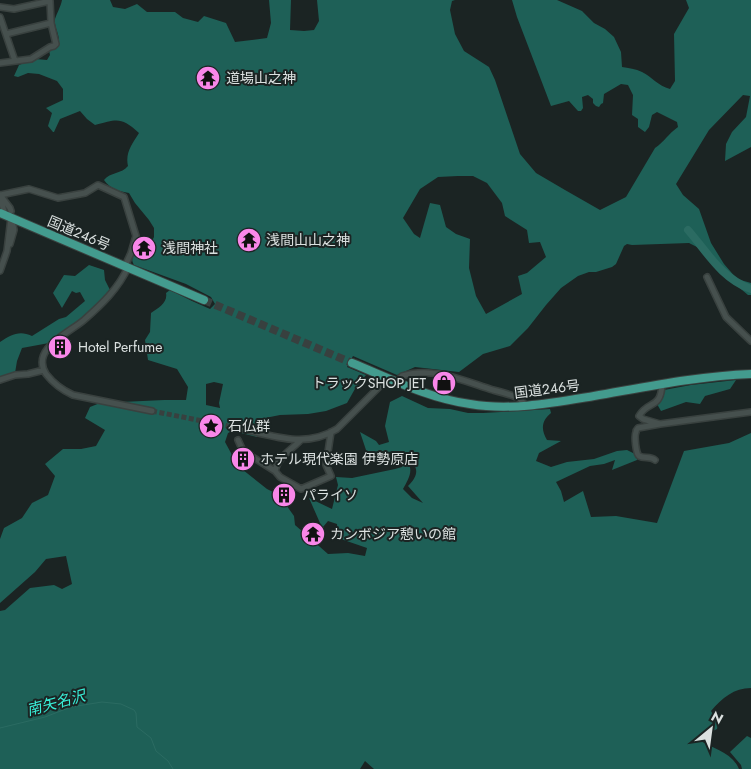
<svg xmlns="http://www.w3.org/2000/svg" width="751" height="769" viewBox="0 0 751 769" font-family="Jost,'Noto Sans JP',sans-serif">
	<style>
		.forest { fill: #1e6057; fill-rule: evenodd }
		.lines { fill: none; stroke-linecap: round; stroke-linejoin: round }
		.stream { stroke: #2b6b62; stroke-width: 1 }
		.river { stroke: #2b6b62; stroke-width: 8 }
		.minor-tunnel { stroke: #38403f; stroke-width: 5; stroke-dasharray: 5 2.5; stroke-linecap: butt }
		.highway-tunnel { stroke: #38403f; stroke-width: 8; stroke-dasharray: 8 4; stroke-linecap: butt }
		.minor-casing { stroke: #39413f; stroke-width: 8 }
		.highway-casing { stroke: #39413f; stroke-width: 10 }
		.minor { stroke: #46504e; stroke-width: 5 }
		.highway { stroke: #439b8e; stroke-width: 8 }
		.labels { text-anchor: middle; stroke-width: 4; stroke-linejoin: round; paint-order: stroke }
		.poi-label { font-size: 14px; fill: #dbe1e0; stroke: #1b2423; text-anchor: start }
		.street-label { font-size: 14px; fill: #dbe1e0; stroke: #1b2423 }
		.water-label { font-size: 15px; font-style: italic; fill: #38ecd6; stroke: #1b2423 }
	</style>
	<rect width="100%" height="100%" fill="#1b2423"/>
	<path class="forest" d="M 62,0 L 110,0 L 113,7 L 125,9 L 137,4 L 147,12 L 175,12 L 183,18 L 198,22 L 204,16 L 226,23 L 235,42 L 267,38 L 271,23 L 269,0 L 291,0 L 290,30 L 304,31 L 314,30 L 319,21 L 317,0 L 455,0 L 452,1 L 450,10 L 455,34 L 464,51 L 489,67 L 495,80 L 520,154 L 536,173 L 565,190 L 600,210 L 626,197 L 655,148 C 665,141 668,134 678,127 L 677,122 L 657,112 L 652,115 L 649,127 L 645,132 L 638,127 L 638,119 L 632,115 L 633,95 L 628,85 L 621,84 L 604,94 L 603,103 L 601,104 L 599,107 L 596,106 L 593,103 L 593,99 L 588,95 L 582,97 L 583,108 L 581,111 L 578,111 L 569,101 L 551,106 L 517,17 L 512,0 L 557,0 L 582,11 L 594,23 L 605,29 L 614,37 L 621,52 L 622,67 C 628,68 636,69 642,72 C 652,77 658,86 670,89 L 675,81 L 674,34 L 689,8 L 686,0 L 751,0 L 751,147 L 725,161 L 726,144 L 732,132 L 746,117 L 750,96 L 743,95 L 709,130 L 676,184 L 683,195 L 699,209 L 711,243 L 724,264 L 737,279 L 751,283 L 751,295 L 748,295 L 735,284 L 701,249 L 689,243 L 632,245 L 627,244 L 624,246 L 616,264 L 612,267 L 596,272 L 589,272 L 578,276 L 561,288 L 546,305 L 528,328 L 510,346 L 483,354 L 459,372 L 415,367 L 397,375 L 353,356 L 347,367 L 366,375 L 356,387 L 347,403 L 326,411 L 308,414 L 280,415 L 260,419 L 258,425 L 257,437 L 233,431 L 228,433 L 225,442 L 238,466 L 267,489 L 279,495 L 294,516 L 295,525 L 328,554 L 348,553 L 365,556 L 367,548 L 338,538 L 337,524 L 328,521 L 323,527 L 320,523 L 309,498 L 332,509 L 338,485 L 336,477 L 352,478 L 395,469 L 402,467 L 403,462 L 406,461 C 415,469 408,480 403,489 L 412,498 L 423,503 L 408,486 C 421,474 418,463 403,456 C 400,454 398,452 396,452 C 390,450 375,455 368,456 L 360,432 L 376,441 L 379,445 L 389,442 L 385,426 L 390,402 L 402,396 L 428,408 L 450,409 L 468,413 L 483,413 L 550,409 L 551,413 C 541,421 541,430 547,440 L 561,441 L 539,453 L 536,461 L 551,467 L 567,462 L 594,459 L 617,451 L 627,450 L 637,455 L 637,460 L 612,470 L 615,460 L 604,464 L 590,466 L 556,482 L 561,491 L 564,502 L 583,491 L 591,517 L 616,516 L 657,523 L 684,451 L 729,443 L 751,433 L 751,688 C 734,688 722,698 711,711 C 715,718 721,721 717,729 L 709,733 L 700,734 L 699,740 C 713,749 732,752 739,769 L 374,769 L 365,761 L 360,769 L 0,769 L 0,611 L 5,610 L 30,588 L 54,585 L 62,589 L 72,584 L 66,556 L 46,559 L 35,572 L 0,603 L 0,539 L 4,528 L 22,518 L 32,503 L 48,495 L 55,476 L 45,464 L 63,449 L 81,449 L 96,446 L 105,430 L 85,418 L 90,407 L 100,403 L 164,400 L 186,400 L 188,387 L 177,369 L 148,360 L 145,340 L 150,332 L 151,313 C 158,308 168,303 166,293 L 170,290 L 192,301 L 210,309 L 215,304 L 211,297 L 186,284 L 134,265 C 130,258 133,254 138,250 L 147,251 L 154,237 L 154,228 L 149,220 L 135,203 L 129,193 C 119,191 110,189 104,180 C 110,172 122,174 128,166 C 125,153 132,144 139,133 C 121,117 118,119 95,125 L 87,119 L 80,111 L 60,119 L 54,132 L 53,132 L 48,126 L 52,113 L 46,108 L 63,100 L 63,89 L 57,81 L 39,74 L 28,73 L 18,77 L 14,76 L 19,65 L 35,59 L 47,60 L 50,55 L 49,50 C 68,42 53,31 55,19 C 57,13 61,6 62,0 ZM 458,176 L 473,176 L 487,183 L 502,203 L 505,216 L 527,230 L 529,243 L 540,242 L 546,257 L 527,273 L 518,276 L 522,294 L 486,314 L 476,296 L 469,268 L 470,239 L 456,234 L 446,227 L 440,205 L 430,203 L 420,238 L 414,234 L 403,218 L 420,189 L 438,177 ZM 214,382 L 223,384 L 219,403 L 220,408 L 206,405 L 206,384 Z
		M 89,265 L 104,270 L 105,280 L 110,290 L 88,314 L 49,343 L 22,348 L 17,361 L 15,373 L 0,378 L 0,342 C 11,335 19,330 32,336 L 59,319 L 66,317 L 85,301 L 80,292 L 76,293 L 72,291 L 62,308 L 53,293 L 64,275 L 75,276 Z
		M 736,380 L 730,389 L 705,396 L 700,404 L 686,402 L 661,411 L 657,404 L 664,396 L 664,390 L 691,385 Z
		M 747,736 L 751,738 L 751,769 L 742,769 L 741,765 L 730,752 Z"/>
	<g class="lines">
		<path class="stream" d="M 0,728 L 45,717 L 71,707 L 102,702 L 121,704 L 134,710 L 136,713 L 137,727 L 151,738 L 156,751 L 168,761 L 173,769"/>
		<path class="river" d="M 688,230 C 707,252 722,279 751,289"/>
		<path class="minor-tunnel" d="M 152,411 L 243,429"/>
		<path class="highway-tunnel" d="M 204,300 L 352,363"/>
		<g class="minor-casing">
			<path id="minor" d="M 0,7 L 14,9 L 50,1 L 51,23 L 56,44 L 54,46 L 50,47 L 31,59 L 0,63
				M 0,17 L 15,61
				M 6,34 L 51,23
				M 0,195 L 29,189 L 58,198 L 85,193 L 98,185 L 124,197 L 136,236 L 131,253 L 125,266
				M 0,195 L 10,208 L 11,211
				M 0,197 L 5,215
				M 10,244 L 14,230 L 13,225
				M 128,267 C 119,288 101,305 84,320 C 69,333 30,349 46,374 C 53,383 62,390 73,395 L 152,411
				M 0,271 L 7,251 L 11,218
				M 707,277 L 726,317 L 751,341
				M 0,380 L 15,375 L 28,374 L 44,370
				M 397,382 L 402,376 C 433,366 464,381 493,390 C 501,392 509,394 516,397 L 519,398 L 526,406
				M 660,424 L 751,412
				M 243,429 C 276,437 306,448 337,429 L 388,378
				M 238,440 L 243,451 L 275,471
				M 301,440 C 291,450 278,457 275,471 L 280,477 L 301,489 L 331,476 L 326,465 L 331,432
				M 655,460 C 650,456 644,459 639,456 C 636,454 634,436 636,432 C 636,430 637,429 638,428 L 660,424 L 643,419 L 639,416 C 648,400 661,410 662,384"/>
		</g>
		<g class="highway-casing">
			<path id="highway" d="M 0,213 L 204,300
				M 352,363 C 391,379 428,398 470,404 C 511,411 552,403 594,396 C 646,387 698,376 751,374"/>
		</g>
		<use href="#minor" class="minor"/>
		<use href="#highway" class="highway"/>
	</g>
	<defs>
		<g id="temple-disc" transform="scale(1.25)"><circle r="9.5" fill="#f987e9" stroke="#1b2423"/><path d="M0-6L5-2H3V0L6.5 2.5H4V6H1.5V3h-3V6H-4V2.5H-6.5L-3 0V-2H-5Z" fill="#111"/></g>
		<g id="building-disc" transform="scale(1.25)"><circle r="9.5" fill="#f987e9" stroke="#1b2423"/><path d="M-4-6H4V6H1V3H-1V6H-4ZM-2.5-4.3h1.7v1.8h-1.7ZM.8-4.3h1.7v1.8H.8ZM-2.5-1h1.7V.8h-1.7ZM.8-1h1.7V.8H.8Z" fill="#111"/></g>
		<g id="shop-disc" transform="scale(1.25)"><circle r="9.5" fill="#f987e9" stroke="#1b2423"/><path d="M-5-2.5h2.3a2.7 3.5 0 0 1 5.4 0H5L5.5 6h-11ZM-1.5-2.5h3a1.5 2.3 0 0 0-3 0Z" fill="#111"/></g>
		<g id="sight-disc" transform="scale(1.25)"><circle r="9.5" fill="#f987e9" stroke="#1b2423"/><path d="M0-6L1.8-2.2L6-1.7L2.9 1.2L3.7 5.4L0 3.3L-3.7 5.4L-2.9 1.2L-6-1.7L-1.8-2.2Z" fill="#111"/></g>
	</defs>
	<g fill-rule="evenodd">
		<use href="#temple-disc" x="208" y="78"/>
		<use href="#temple-disc" x="249" y="240"/>
		<use href="#temple-disc" x="144" y="248"/>
		<use href="#building-disc" x="60" y="347"/>
		<use href="#shop-disc" x="444" y="383"/>
		<use href="#sight-disc" x="211" y="426"/>
		<use href="#building-disc" x="243" y="459"/>
		<use href="#building-disc" x="284" y="495"/>
		<use href="#temple-disc" x="313" y="534"/>
	</g>
	<g class="labels">
		<g class="poi-label">
			<text x="226" y="83">道場山之神</text>
			<text x="266" y="245">浅間山山之神</text>
			<text x="162" y="253">浅間神社</text>
			<text x="78" y="352">Hotel Perfume</text>
			<text x="426" y="388" text-anchor="end">トラックSHOP JET</text>
			<text x="228" y="431">石仏群</text>
			<text x="260" y="464">ホテル現代楽園 伊勢原店</text>
			<text x="302" y="500">パライソ</text>
			<text x="330" y="539">カンボジア憩いの館</text>
		</g>
		<g class="street-label">
			<text transform="translate(79 233) rotate(23)" y="5">国道246号</text>
			<text transform="translate(547 389) rotate(-7)" y="5">国道246号</text>
		</g>
		<g class="water-label">
			<text transform="translate(56 703) rotate(-15)" y="5">南矢名沢</text>
		</g>
	</g>
	<g transform="translate(711 729) rotate(29)" stroke="#1b2423" stroke-width="4" paint-order="stroke">
	<path d="M0-4L9 19L0 12L-9 19Z" fill="#dbe1e0"/>
	<text y="-8" font-size="14" font-weight="bold" text-anchor="middle" fill="#dbe1e0">N</text>
	</g>
</svg>
